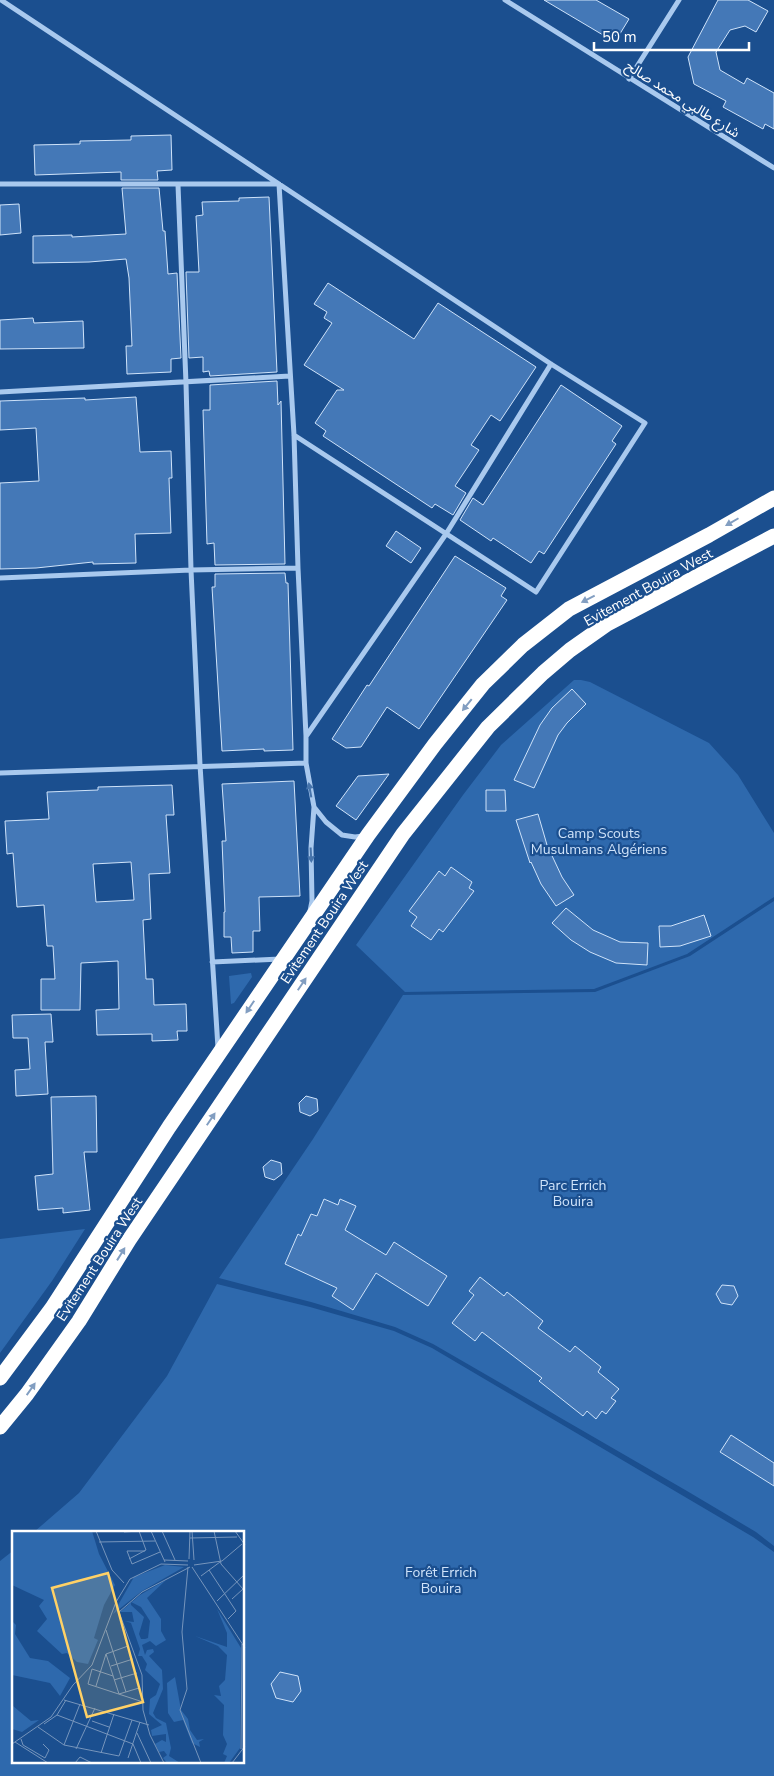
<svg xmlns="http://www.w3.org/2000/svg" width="774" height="1776" viewBox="0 0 774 1776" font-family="'Nunito Sans','Noto Sans Arabic',sans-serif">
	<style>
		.green { fill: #2e69ad }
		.building { fill: #4478b7; stroke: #cfe3fa; fill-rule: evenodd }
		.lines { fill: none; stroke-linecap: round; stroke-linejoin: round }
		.street { stroke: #a9c9ee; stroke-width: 5 }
		.highway { stroke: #fff; stroke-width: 15 }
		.oneway { fill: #829ec1 }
		.oneway2 { fill: #4674ac }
		.labels { text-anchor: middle; stroke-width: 4.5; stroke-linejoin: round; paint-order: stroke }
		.street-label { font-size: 14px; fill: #fff; stroke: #1b4f8f }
		.park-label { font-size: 14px; fill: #cfe3fa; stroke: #1b4f8f }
		.inset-road { fill: none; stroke: #7695bc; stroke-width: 1 }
		.view { fill: #ffd166; fill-opacity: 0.15; stroke: #ffd166; stroke-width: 2.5 }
		.inset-edge { fill: none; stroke: #fff; stroke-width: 2.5 }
	</style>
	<rect width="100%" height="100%" fill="#1b4f8f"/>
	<path class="green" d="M 574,680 L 581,680 L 590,682 L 709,743 L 738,775 L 774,833 L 774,897 L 687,954 L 594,989 L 405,992 L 356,945 L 463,795 L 501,745 Z
		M 774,901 L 774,1546 L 756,1532 L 687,1491 L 433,1344 L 395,1327 L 311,1302 L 219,1278 L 313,1139 L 403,995 L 595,992 L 690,956 Z
		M 251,973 L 252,977 L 234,1003 L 231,1004 L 229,976 Z
		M 85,1229 L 52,1281 L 0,1353 L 0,1239 Z
		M 217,1284 L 310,1307 L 394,1331 L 432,1348 L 753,1537 L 774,1552 L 774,1776 L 0,1776 L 0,1561 L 14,1550 L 14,1762 L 244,1762 L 244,1532 L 34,1532 L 79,1493 L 167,1376 Z"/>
	<path class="building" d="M 544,0 L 596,0 L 629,19 L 618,37 L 607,30 L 603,35 Z
		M 718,0 L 748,0 L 768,11 L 756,32 L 745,26 L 730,30 L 716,52 L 720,70 L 744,84 L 747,78 L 774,93 L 774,129 L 765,124 L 763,129 L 723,107 L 726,101 L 694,84 L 688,57 Z
		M 171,135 L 172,170 L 157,171 L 158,180 L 121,180 L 121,172 L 35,175 L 34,145 L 80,144 L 80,141 L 131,140 L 131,136 Z
		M 122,188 L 159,188 L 163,231 L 165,231 L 168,274 L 177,273 L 181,358 L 171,359 L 171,372 L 127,374 L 126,346 L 132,346 L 129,278 L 126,259 L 89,262 L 33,263 L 33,236 L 72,235 L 72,237 L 126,234 Z
		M 269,197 L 277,372 L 210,376 L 209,371 L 203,372 L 203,357 L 189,358 L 186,272 L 199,272 L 196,216 L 203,215 L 202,202 L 239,201 L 239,198 Z
		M 19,204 L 21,233 L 0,235 L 0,205 Z
		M 328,283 L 414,339 L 438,303 L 536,367 L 500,421 L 491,415 L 471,445 L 479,450 L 455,486 L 466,493 L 453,515 L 435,504 L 432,508 L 323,436 L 326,431 L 315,423 L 337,390 L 344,390 L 304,365 L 332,323 L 324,318 L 327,312 L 314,304 Z
		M 33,318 L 34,323 L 83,321 L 84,348 L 0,349 L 0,320 Z
		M 277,381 L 278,405 L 281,401 L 285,564 L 215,565 L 214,543 L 207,544 L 203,410 L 210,410 L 210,385 Z
		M 561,385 L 622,426 L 612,441 L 616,444 L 544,554 L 539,551 L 531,563 L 493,538 L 491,541 L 460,520 L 473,498 L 483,505 Z
		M 136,397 L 140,452 L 171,451 L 172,478 L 169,478 L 171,533 L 135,534 L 136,563 L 93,564 L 93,562 L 36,568 L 0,569 L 0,483 L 39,481 L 36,428 L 0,430 L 0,401 L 85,398 L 85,400 Z
		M 396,531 L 421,548 L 411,563 L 386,546 Z
		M 455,556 L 506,588 L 501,596 L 507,600 L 419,729 L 387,707 L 361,747 L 346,748 L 332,739 L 367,685 L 369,686 Z
		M 285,573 L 286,583 L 288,583 L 293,750 L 264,751 L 264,749 L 222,751 L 212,587 L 215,587 L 215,574 Z
		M 572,689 L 586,704 L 567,723 L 558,735 L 534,788 L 514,780 L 540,725 L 552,708 Z
		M 389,774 L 356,820 L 336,806 L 358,776 Z
		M 294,781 L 300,896 L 259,897 L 260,931 L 253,931 L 253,952 L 232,953 L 231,937 L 224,937 L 224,912 L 225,912 L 222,841 L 226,841 L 222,784 Z
		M 172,785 L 174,815 L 166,815 L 170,873 L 149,874 L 151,919 L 143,920 L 146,979 L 153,979 L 154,1005 L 186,1004 L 187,1031 L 177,1031 L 178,1040 L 152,1041 L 152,1034 L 97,1035 L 96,1010 L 119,1009 L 118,961 L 81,963 L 80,1010 L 41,1010 L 41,979 L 55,979 L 53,946 L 47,946 L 44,905 L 17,907 L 13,853 L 7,854 L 5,821 L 49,819 L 47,792 L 98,790 L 98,787 ZM 131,862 L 134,900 L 96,902 L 93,864 Z
		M 486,790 L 505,790 L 506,811 L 486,811 Z
		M 538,814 L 547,845 L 562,877 L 574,895 L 556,906 L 541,884 L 531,862 L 530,863 L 516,820 Z
		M 451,867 L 472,882 L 469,888 L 474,891 L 443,932 L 439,929 L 431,940 L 411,926 L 417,917 L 409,911 L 439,871 L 445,876 Z
		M 566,908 L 593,930 L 620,942 L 648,943 L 647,965 L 616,963 L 590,952 L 571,940 L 552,923 Z
		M 704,915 L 711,936 L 680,946 L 660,947 L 659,926 L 671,926 Z
		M 51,1014 L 53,1042 L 45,1042 L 48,1094 L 16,1096 L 15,1070 L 30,1069 L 28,1038 L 13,1038 L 12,1015 Z
		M 96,1096 L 97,1152 L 84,1152 L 90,1210 L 63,1213 L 63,1208 L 38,1210 L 35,1176 L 53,1174 L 51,1097 Z
		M 306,1096 L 317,1099 L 318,1111 L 310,1116 L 300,1112 L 299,1103 Z
		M 271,1160 L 281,1163 L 282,1174 L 274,1180 L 265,1177 L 263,1167 Z
		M 324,1199 L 338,1205 L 340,1199 L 356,1206 L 345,1230 L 386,1255 L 394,1242 L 447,1276 L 428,1306 L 376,1273 L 353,1310 L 332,1296 L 337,1288 L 285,1264 L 298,1234 L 301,1236 L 311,1214 L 317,1216 Z
		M 480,1277 L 504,1296 L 507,1292 L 543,1321 L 538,1328 L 570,1352 L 575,1346 L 601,1367 L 598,1372 L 619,1389 L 611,1398 L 616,1401 L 606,1414 L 602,1411 L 596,1419 L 587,1411 L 583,1416 L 539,1381 L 542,1378 L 482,1332 L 475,1341 L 452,1323 L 474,1295 L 469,1291 Z
		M 722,1285 L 734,1286 L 738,1296 L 732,1305 L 721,1303 L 716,1294 Z
		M 731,1435 L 774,1463 L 774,1486 L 720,1452 Z
		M 280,1672 L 298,1676 L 301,1691 L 293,1702 L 276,1698 L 271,1684 Z"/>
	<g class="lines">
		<path class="street" d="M 1,0 L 551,364 L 645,423 L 536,592 L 294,435
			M 505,0 L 774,168
			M 629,79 L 679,0
			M 0,184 L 279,184 L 294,435 L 298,568 L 306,736 L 306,763 L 0,773
			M 178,185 L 186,383 L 191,570 L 200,765 L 218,1048
			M 0,392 L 290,376
			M 0,578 L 191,570 L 298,568
			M 307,735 L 446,534 L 551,364
			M 306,763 L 314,807 L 326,822 L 342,835 L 355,837 L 363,836
			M 310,911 L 312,901 L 311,848 L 314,807
			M 212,962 L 280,959"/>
		<path class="highway" d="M 0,1378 L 52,1308 L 169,1127 L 368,835 L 435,744 L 483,684 L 523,645 L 569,609 L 709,535 L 774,498
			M 0,1427 L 27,1394 L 79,1321 L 129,1240 L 403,834 L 488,727 L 543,673 L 570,650 L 607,624 L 774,536"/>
	</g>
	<defs><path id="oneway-solid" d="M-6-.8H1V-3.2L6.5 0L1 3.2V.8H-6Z" transform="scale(1.25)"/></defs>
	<g class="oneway">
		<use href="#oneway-solid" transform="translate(732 522) rotate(150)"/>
		<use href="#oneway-solid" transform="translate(588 599) rotate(153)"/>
		<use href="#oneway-solid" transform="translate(467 705) rotate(129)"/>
		<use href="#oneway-solid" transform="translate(302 984) rotate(-56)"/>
		<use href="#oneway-solid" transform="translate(250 1007) rotate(124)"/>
		<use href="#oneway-solid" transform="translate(211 1119) rotate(-56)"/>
		<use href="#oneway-solid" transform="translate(121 1254) rotate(-58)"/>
		<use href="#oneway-solid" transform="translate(31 1389) rotate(-55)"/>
	</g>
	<g class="oneway2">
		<use href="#oneway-solid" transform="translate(310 790) rotate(-100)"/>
		<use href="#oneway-solid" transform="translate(311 855) rotate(87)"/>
	</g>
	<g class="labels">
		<g class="street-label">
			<text transform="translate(683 99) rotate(32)" y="5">شارع طالبي محمد صالح</text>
			<text transform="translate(648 587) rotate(-29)" y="5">Evitement Bouira West</text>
			<text transform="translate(324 922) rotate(-56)" y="5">Evitement Bouira West</text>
			<text transform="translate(99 1259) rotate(-57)" y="5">Evitement Bouira West</text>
		</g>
		<g class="park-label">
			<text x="599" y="838">Camp Scouts<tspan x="599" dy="16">Musulmans Algériens</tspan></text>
			<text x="573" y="1190">Parc Errich<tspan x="573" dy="16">Bouira</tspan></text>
			<text x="441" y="1577">Forêt Errich<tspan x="441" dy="16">Bouira</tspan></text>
		</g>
	</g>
	<g transform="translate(12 1531)">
		<rect width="232" height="232" fill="#1b4f8f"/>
		<path d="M 0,0 L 80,0 L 87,23 L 103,54 L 92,74 L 82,107 L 86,109 L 76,133 L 65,131 L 55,122 L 50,123 L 25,100 L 35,88 L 27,75 L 32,69 L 0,54 ZM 153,34 L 172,36 L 130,60 L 101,83 L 122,46 ZM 154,49 L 135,67 L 149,88 L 149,100 L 154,109 L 144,115 L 138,110 L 130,114 L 133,124 L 135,119 L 141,118 L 142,121 L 137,125 L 150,139 L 151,158 L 141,182 L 144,187 L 154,192 L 159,217 L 157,225 L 168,232 L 155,232 L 151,227 L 155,224 L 152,220 L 147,221 L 143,213 L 150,209 L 154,211 L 154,203 L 140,205 L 139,199 L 150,194 L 137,183 L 138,168 L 144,164 L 148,153 L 133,139 L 135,133 L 130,125 L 126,125 L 128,118 L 119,92 L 113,90 L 122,91 L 120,81 L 108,81 L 128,64 ZM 119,71 L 129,76 L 138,90 L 136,107 L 133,108 L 129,108 L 127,103 L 132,86 L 119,74 ZM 205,78 L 229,117 L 228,217 L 217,232 L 212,232 L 215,225 L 211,223 L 215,213 L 211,204 L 212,174 L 202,164 L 209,165 L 207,155 L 213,149 L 215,124 L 206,115 L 183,105 L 215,116 L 215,102 ZM 0,90 L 4,94 L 3,103 L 18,127 L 36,130 L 58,147 L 48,165 L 38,152 L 0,144 ZM 163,146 L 169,179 L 176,188 L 178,199 L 185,209 L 192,208 L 187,211 L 188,216 L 180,212 L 171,189 L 162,191 L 156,182 L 155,152 ZM 1,175 L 19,190 L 27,189 L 10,201 L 0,198 Z" fill="#2e69ad" fill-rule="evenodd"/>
		<path class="inset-road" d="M 84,0 L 100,39 L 112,52M 139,0 L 153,31M 150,0 L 163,29M 180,0 L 182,29M 202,0 L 209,33 L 231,58 L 220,68M 223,0 L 233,14M 112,1 L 127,0M 178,7 L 225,6M 87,11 L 143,10M 133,20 L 115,20 L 120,33 L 148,21M 117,28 L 134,19 L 127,0M 177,28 L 178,0M 152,29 L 176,30M 182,34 L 210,30 L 230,13M 176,36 L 170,101 L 175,158 L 168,179 L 189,232M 180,36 L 233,117M 197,39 L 224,80 L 216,88M 189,45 L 208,31M 205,70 L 233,43M 94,99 L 114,161M 116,115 L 94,123 L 107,163 L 127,157M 99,135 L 121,128M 101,145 L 80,138 L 76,153 L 131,171M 102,149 L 125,142M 84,155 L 94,123M 52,169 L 137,194M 68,173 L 52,214 L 107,225 L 120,189M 45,184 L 121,213 L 129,232M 80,190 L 97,196M 32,193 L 45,184 L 54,169M 26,196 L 52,214M 125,202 L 139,232M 9,208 L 11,214 L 33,227M 3,211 L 36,232M 0,213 L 39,186 L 61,154 L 80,134 L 104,71 L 118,48 L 149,33 L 176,34M 31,213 L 37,219 L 33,227M 64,218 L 83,177M 229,218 L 230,113M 89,222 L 102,183M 116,227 L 128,191M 63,232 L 68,226 L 80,232M 152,232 L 138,204 L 131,179 L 130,144 L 107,81 L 130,61 L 178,36M 220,232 L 233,215"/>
		<path class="view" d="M 96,42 L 131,171 L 75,186 L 40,57 Z"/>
		<rect width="232" height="232" class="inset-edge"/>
	</g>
	<path d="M594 42v8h155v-8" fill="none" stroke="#ffffff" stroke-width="2.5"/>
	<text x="602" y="42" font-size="15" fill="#ffffff" stroke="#1b4f8f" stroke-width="4" paint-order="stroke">50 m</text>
</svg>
